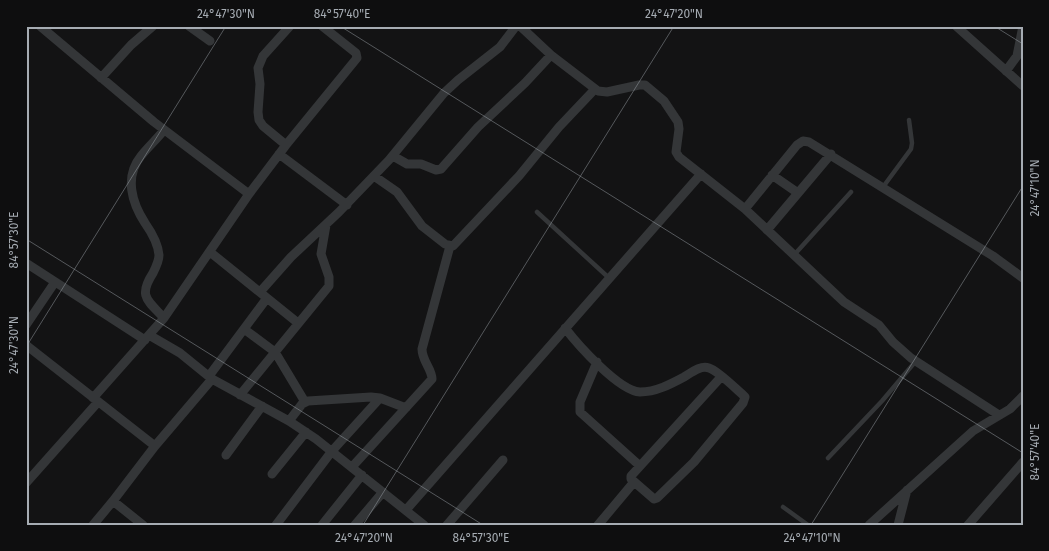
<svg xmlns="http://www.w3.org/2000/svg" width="1049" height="551" viewBox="0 0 1049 551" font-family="'Fira Sans',sans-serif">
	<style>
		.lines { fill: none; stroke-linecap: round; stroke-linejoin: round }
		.lane { stroke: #343638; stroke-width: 4.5 }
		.street { stroke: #343638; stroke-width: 9 }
		.ticks { fill: none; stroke: #a6acb3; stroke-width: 1; stroke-opacity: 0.45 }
		.neatline { fill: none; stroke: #a6acb3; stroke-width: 2 }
		.ticks-label { font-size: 12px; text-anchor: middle; fill: #a6acb3 }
	</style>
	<rect width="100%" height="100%" fill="#131314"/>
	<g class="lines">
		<path class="lane" d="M 883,187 L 911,149 L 912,143 L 909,120
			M 537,212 L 609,278
			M 794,255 L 851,192
			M 828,458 L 882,401 L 915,362
			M 783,507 L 808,525"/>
		<path class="street" d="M 40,26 L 154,122 L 249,194
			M 189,26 L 210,41
			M 520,26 L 551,55 L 598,91 L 607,92 L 639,85 L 645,85 L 664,101 L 678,122 L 679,129 L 676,152 L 679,157 L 745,209 L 844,302 L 879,325 L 893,342 L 911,358 L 999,415
			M 956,26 L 1023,86
			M 1006,71 L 1017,56 L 1023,26
			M 101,78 L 131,45 L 153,26
			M 286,145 L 263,126 L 259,120 L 258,112 L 260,84 L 258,68 L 263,56 L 290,26
			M 279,154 L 347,205
			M 393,156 L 407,164 L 421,164 L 436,170 L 441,169 L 478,127 L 525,83 L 551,55
			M 772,175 L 798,193
			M 374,176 L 397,192 L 422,226 L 445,244 L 453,246 L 519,176 L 559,127 L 595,89
			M 745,209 L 797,145 L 803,141 L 809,142 L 993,256 L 1023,278
			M 767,230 L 831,154
			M 210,252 L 298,323
			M 26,263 L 145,340
			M 260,292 L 291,257 L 339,212 L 389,160 L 444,93 L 458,80 L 500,47 L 516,26
			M 164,318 C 147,300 138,296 153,273 C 156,267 159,261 159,255 C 158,243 152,233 145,223 C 132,203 124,177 141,156 C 148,147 157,139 164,130
			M 26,325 L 55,282
			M 565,328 C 578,345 619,391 640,392 C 656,392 671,384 684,377 C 691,373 700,365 709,368 C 718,371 734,387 742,394 L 745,397 L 743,403 L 694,462 L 657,498 L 654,499 L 631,479 L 631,476 L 721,377
			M 244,329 L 275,352 L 305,402
			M 149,335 L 180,353 L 212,379
			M 26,345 L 155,446
			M 597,362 L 580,402 L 580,412 L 640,466
			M 209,376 L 267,298
			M 240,395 L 329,286 L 329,277 L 321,254 L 326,225
			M 93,398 L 164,318 L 249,194 L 286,145 L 357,58 L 356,53 L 322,26
			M 289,421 L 302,404 L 308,401 L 371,397 L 380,398 L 406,408
			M 226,455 L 262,406
			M 352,467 L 432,379 C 432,369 422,361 422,349 L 450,246
			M 272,474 L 306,432
			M 26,483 L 98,402
			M 113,501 L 143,525
			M 406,510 L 701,174
			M 93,525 L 113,501 L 155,446 L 212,379 L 289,421 L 316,439 L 424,525
			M 276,525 L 332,451 L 380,398
			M 322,525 L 362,475
			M 355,525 L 383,492
			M 447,525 L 503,460
			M 598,525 L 634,482
			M 869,525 L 973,431 L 1010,409 L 1023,396
			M 898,525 L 907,490
			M 968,525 L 1023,462"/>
	</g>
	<path class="ticks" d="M 340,26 L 1023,453M 994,26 L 1023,44M 26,239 L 483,525M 26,347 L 226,26M 363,525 L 674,26M 811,525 L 1023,186"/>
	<rect width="1049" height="551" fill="none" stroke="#0e0e0f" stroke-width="55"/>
	<rect x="28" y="28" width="994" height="496" class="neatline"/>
	<g class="ticks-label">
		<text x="226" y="18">24°47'30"N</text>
		<text x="342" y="18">84°57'40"E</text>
		<text x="674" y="18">24°47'20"N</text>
		<text transform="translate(1035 188) rotate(-90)" y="4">24°47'10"N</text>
		<text transform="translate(14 240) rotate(-90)" y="4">84°57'30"E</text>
		<text transform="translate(14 345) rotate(-90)" y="4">24°47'30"N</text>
		<text transform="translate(1035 452) rotate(-90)" y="4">84°57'40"E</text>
		<text x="364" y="542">24°47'20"N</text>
		<text x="481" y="542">84°57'30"E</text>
		<text x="812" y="542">24°47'10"N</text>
	</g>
</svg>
